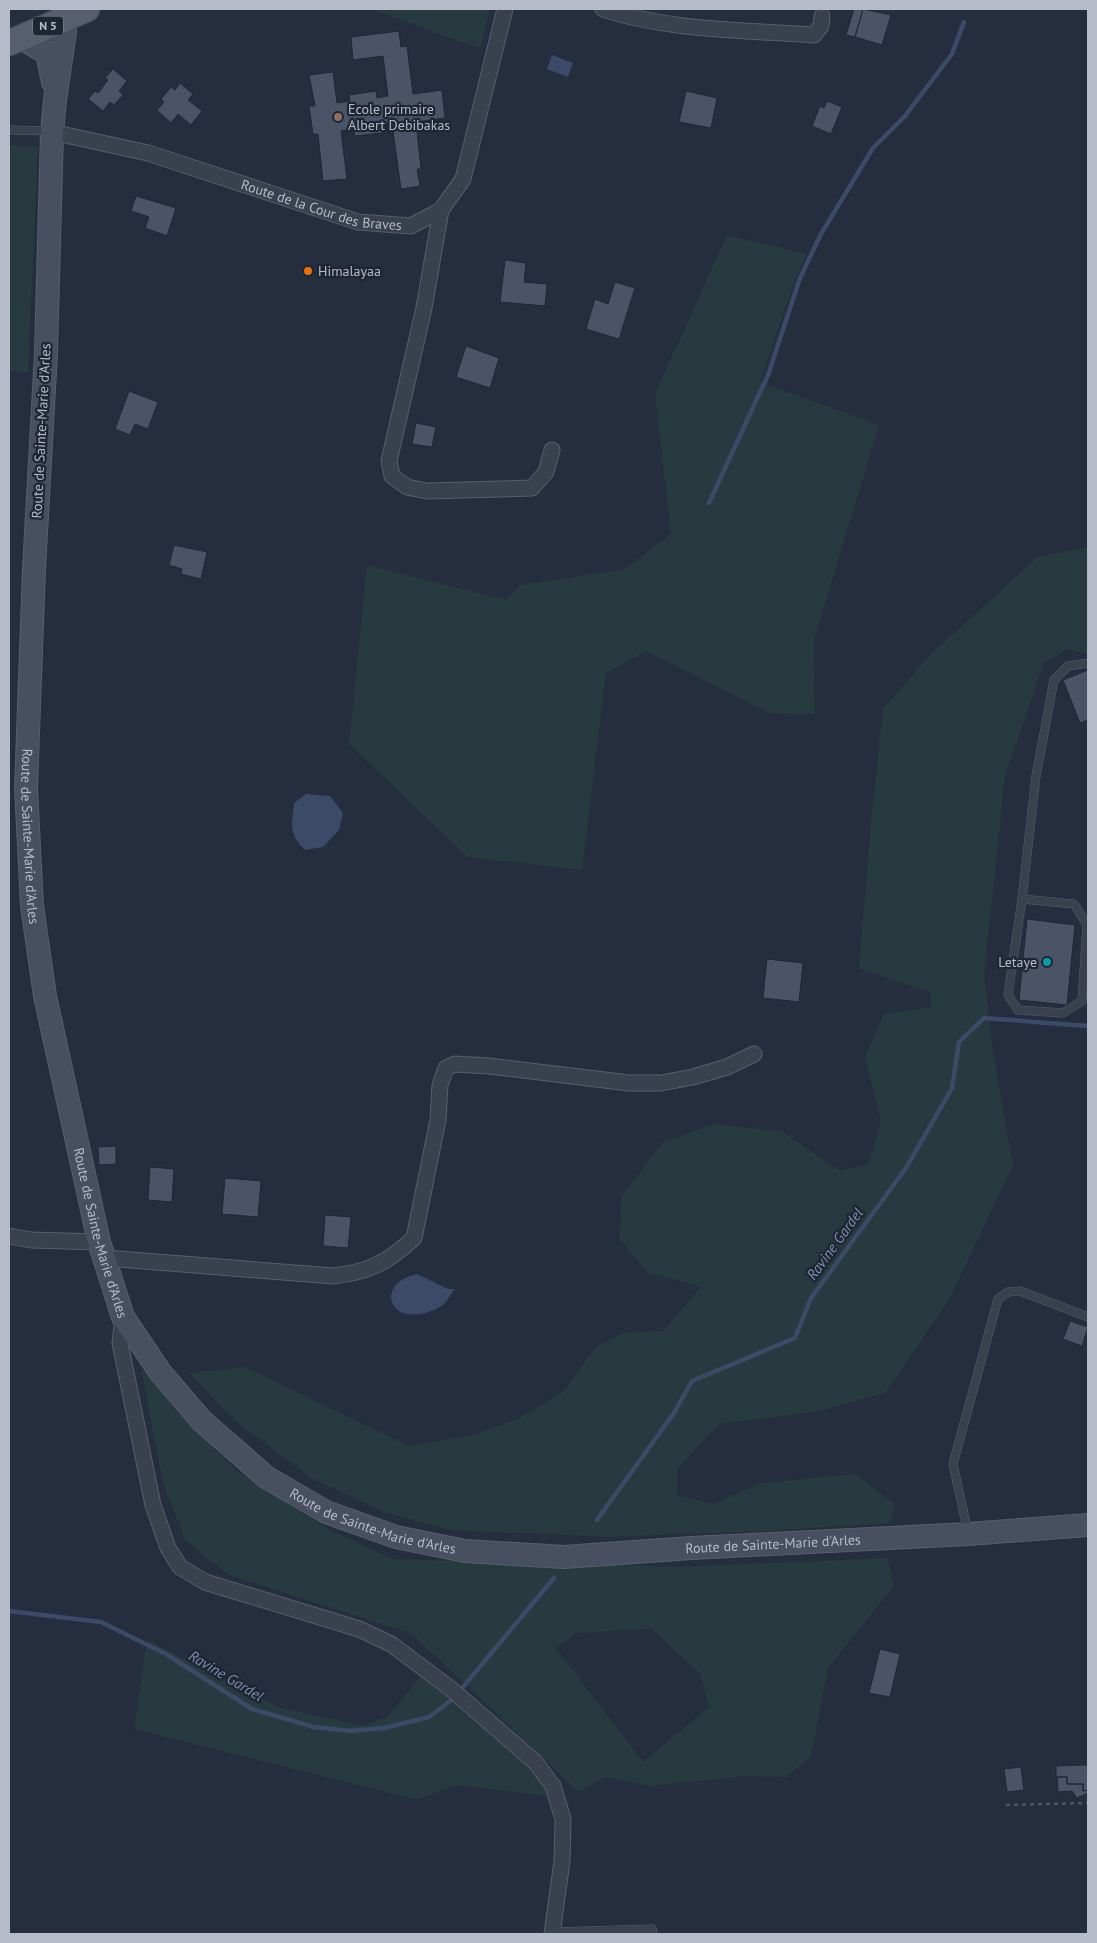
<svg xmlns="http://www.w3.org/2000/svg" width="1097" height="1943" viewBox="0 0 1097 1943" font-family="'PT Sans',sans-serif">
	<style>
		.green { fill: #273a3f; fill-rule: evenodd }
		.water { fill: #3b4a67 }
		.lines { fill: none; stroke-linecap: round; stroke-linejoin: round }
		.stream { stroke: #3b4a67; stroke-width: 4.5 }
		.building { fill: #4b5467; stroke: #202735 }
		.service-casing { stroke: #575e6c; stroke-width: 9 }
		.minor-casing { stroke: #575e6c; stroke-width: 17 }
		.secondary-casing { stroke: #575e6c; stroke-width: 24 }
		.primary-casing { stroke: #424957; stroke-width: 27 }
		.path { stroke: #45575c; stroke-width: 2.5; stroke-dasharray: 4 4; stroke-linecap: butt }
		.service { stroke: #39404e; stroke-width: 8 }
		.minor { stroke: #39404e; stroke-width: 15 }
		.secondary { stroke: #474f61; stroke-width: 22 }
		.primary { stroke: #575f6e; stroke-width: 25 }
		.education-dot { fill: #8d6e63; stroke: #1e2533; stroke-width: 2 }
		.food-dot { fill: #e8710a; stroke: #1e2533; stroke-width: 2 }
		.culture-dot { fill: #0f9aa8; stroke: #1e2533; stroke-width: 2 }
		.labels { text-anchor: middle; stroke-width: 4.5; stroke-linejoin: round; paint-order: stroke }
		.shield { fill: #1e2533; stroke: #888e9c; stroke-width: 1 }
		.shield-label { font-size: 12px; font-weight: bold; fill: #b5bbc9 }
		.poi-label { font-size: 14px; fill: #b5bbc9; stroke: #1e2533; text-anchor: start }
		.street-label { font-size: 14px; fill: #b5bbc9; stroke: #1e2533 }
		.water-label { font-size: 15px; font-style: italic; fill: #7d8eb0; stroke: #1e2533 }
	</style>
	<rect width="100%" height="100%" fill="#252e3e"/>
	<path class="green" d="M 372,9 L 490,9 L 480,49 Z
		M 9,145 L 38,146 L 28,372 L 9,371 Z
		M 727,235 L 807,254 L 797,275 L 760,382 L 879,425 L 814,640 L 815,714 L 769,713 L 646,651 L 606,673 L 582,870 L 468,857 L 349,744 L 367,565 L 506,600 L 520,585 L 625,569 L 671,534 L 655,394 Z
		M 1088,547 L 1088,655 L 1068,649 L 1044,663 L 1005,776 L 984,976 L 994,1058 L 1013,1165 L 949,1300 L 885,1393 L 815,1412 L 719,1424 L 677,1469 L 677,1495 L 713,1504 L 761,1483 L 855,1474 L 896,1505 L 889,1523 L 768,1531 L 609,1537 L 449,1530 L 384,1512 L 313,1479 L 233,1419 L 189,1373 L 245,1367 L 409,1446 L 473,1435 L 518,1419 L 563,1392 L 595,1348 L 623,1333 L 663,1331 L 701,1287 L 647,1272 L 619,1238 L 622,1196 L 662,1143 L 713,1124 L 781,1131 L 839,1170 L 868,1165 L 881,1122 L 865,1056 L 884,1014 L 931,1007 L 931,992 L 859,968 L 871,821 L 883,709 L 931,654 L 1038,557 Z
		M 141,1368 L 182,1416 L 236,1470 L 328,1529 L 393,1559 L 677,1567 L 888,1558 L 894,1586 L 828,1668 L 811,1756 L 786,1777 L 747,1776 L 650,1786 L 606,1777 L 579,1792 L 412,1634 L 229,1575 L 186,1541 L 163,1483 ZM 651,1629 L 700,1673 L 709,1707 L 643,1762 L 556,1648 L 577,1633 Z
		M 147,1640 L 281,1708 L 364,1726 L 388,1716 L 421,1676 L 531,1767 L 545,1784 L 548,1796 L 456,1785 L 417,1800 L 134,1729 Z"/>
	<path class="water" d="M 552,55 L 573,63 L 568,77 L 547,69 Z
		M 306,794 L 330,796 L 343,813 L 339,830 L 323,847 L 305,850 C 288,834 292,825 294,803 Z
		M 417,1274 L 448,1289 L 454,1289 C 451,1294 448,1299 445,1303 C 440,1308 432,1311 425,1313 C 385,1323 378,1282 417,1274 Z"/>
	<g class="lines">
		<path class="stream" d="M 709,503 L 768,375 L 800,278 L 821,234 L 873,148 L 905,116 L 952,54 L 964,22
			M 597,1520 L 674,1413 L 692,1381 L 795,1338 L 811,1298 L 906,1168 L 952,1088 L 959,1042 L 984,1018 L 1088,1026
			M 9,1611 L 101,1622 L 166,1654 L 252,1709 L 314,1727 L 350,1731 L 384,1728 L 429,1717 L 453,1699 L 554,1578"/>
	</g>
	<path class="building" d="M 854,9 L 863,9 L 855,37 L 846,35 Z
		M 863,9 L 891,15 L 882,45 L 855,37 Z
		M 399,31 L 401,47 L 407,46 L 413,94 L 442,90 L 445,118 L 416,122 L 421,169 L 417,169 L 420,186 L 401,189 L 392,124 L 382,125 L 383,133 L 355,136 L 353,129 L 341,131 L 347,179 L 323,181 L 318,134 L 313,134 L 309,106 L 315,106 L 309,75 L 333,72 L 337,103 L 350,101 L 349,95 L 376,91 L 377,98 L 388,96 L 383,56 L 353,60 L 351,37 Z
		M 113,69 L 127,81 L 119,91 L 123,95 L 114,105 L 110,102 L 103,111 L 88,99 L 95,91 L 98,93 L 108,80 L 105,78 Z
		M 180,83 L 193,94 L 188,100 L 202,111 L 191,125 L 178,114 L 171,123 L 157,110 L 164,102 L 161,99 L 171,87 L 175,90 Z
		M 686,91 L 717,98 L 711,128 L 679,122 Z
		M 827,101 L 842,107 L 831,134 L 812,126 L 820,106 L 824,108 Z
		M 136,196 L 176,208 L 167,236 L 145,228 L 149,217 L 131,211 Z
		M 505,260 L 526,263 L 524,282 L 547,284 L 545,306 L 500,302 Z
		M 615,282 L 635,288 L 619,339 L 586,329 L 595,299 L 608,304 Z
		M 466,346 L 499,358 L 490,388 L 456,377 Z
		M 129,391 L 158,402 L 148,429 L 135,424 L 130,435 L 115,429 Z
		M 416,423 L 436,427 L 432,447 L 412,444 Z
		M 174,545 L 207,552 L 201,579 L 181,574 L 182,569 L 169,565 Z
		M 1088,670 L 1088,720 L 1080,723 L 1063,680 Z
		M 1027,919 L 1075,925 L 1067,1005 L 1019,1000 Z
		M 767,959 L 803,963 L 799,1002 L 763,998 Z
		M 116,1146 L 116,1164 L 99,1165 L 98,1147 Z
		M 150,1167 L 174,1169 L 172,1202 L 148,1200 Z
		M 225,1178 L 261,1181 L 258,1217 L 222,1214 Z
		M 325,1215 L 351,1217 L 348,1248 L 323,1246 Z
		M 1070,1321 L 1088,1327 L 1082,1346 L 1063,1339 Z
		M 880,1649 L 900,1654 L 890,1697 L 869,1693 Z
		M 1086,1765 L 1088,1765 L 1088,1790 L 1083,1791 L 1083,1784 L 1067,1784 L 1067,1777 L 1056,1777 L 1056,1766 Z
		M 1021,1767 L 1024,1790 L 1007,1792 L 1004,1769 Z
		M 1057,1777 L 1067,1777 L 1067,1784 L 1083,1784 L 1083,1791 L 1088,1790 L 1088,1793 L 1077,1798 L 1072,1791 L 1058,1792 Z"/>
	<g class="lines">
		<g class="service-casing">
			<path id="service" d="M 9,130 L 50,131
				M 1022,899 L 1074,904 L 1087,925 L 1082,1001 L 1063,1013 L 1018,1010 L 1008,995 L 1022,899 L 1036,776 L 1054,680 L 1068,666 L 1088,663
				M 968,1532 L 953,1464 L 998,1299 L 1008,1292 L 1020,1291 L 1088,1317
				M 552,1932 L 652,1929 L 653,1934"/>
		</g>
		<g class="minor-casing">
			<g id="minor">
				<path d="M 603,9 C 670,31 744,30 814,35 L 821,26 L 822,16"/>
				<path id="s1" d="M 52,132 L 148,153 L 358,222 L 411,226 L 441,210 L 463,179 L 505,9"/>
				<path d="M 441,210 L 424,308 L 389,461 L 392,476 L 407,487 L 427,491 L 532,488 L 546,472 L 552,450"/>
				<path d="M 9,1236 L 31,1240 L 99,1242"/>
				<path d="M 106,1258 L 333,1276 C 369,1272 387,1263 414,1238 L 438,1120 L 440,1085 L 446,1068 L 455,1064 L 489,1066 L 629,1083 L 661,1083 L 693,1077 L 727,1067 L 754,1054"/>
				<path d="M 123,1317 L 120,1343 L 153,1505 L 168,1548 L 180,1567 L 205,1582 L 359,1629 L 391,1644 L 451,1689 L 535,1762 L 553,1786 L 563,1819 L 562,1861 L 552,1934"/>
			</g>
		</g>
		<g class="secondary-casing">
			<g id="secondary">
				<path id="s2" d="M 63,20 L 65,32 L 55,100 L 52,132 L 46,353 L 34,569 L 26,788 L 32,906 L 45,996 L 99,1242 L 123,1317 L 160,1372 L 202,1421 L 266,1477 L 326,1512 L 396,1537 L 465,1551 L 564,1557 L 691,1548 L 968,1534 L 1088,1525"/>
				<path d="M 21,38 L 47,53 L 53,82"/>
			</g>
		</g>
		<g class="primary-casing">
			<path id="primary" d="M 9,43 L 87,9"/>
		</g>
		<path class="path" d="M 1006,1805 L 1088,1803"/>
		<use href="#service" class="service"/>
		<use href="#minor" class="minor"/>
		<use href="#secondary" class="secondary"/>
		<use href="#primary" class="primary"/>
	</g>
	<circle class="education-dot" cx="338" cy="117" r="5"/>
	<circle class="food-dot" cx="308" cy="271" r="5"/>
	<circle class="culture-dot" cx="1047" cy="962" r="5"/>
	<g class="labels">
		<rect class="shield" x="33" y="16.5" width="30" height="19" rx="4"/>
		<g class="shield-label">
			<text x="48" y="30">N 5</text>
		</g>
		<g class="poi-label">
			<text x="348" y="114">Ecole primaire<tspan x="348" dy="16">Albert Debibakas</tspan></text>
			<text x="318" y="276">Himalayaa</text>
			<text x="1037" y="967" text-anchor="end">Letaye</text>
		</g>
		<g class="street-label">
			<text dy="5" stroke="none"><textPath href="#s1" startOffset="280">Route de la Cour des Braves</textPath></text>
			<text transform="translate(41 431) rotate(-87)" y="5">Route de Sainte-Marie d'Arles</text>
			<text dy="5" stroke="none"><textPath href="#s2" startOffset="818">Route de Sainte-Marie d'Arles</textPath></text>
			<text dy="5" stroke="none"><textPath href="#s2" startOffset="1222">Route de Sainte-Marie d'Arles</textPath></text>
			<text dy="5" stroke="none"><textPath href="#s2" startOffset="1642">Route de Sainte-Marie d'Arles</textPath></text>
			<text dy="5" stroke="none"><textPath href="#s2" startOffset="2048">Route de Sainte-Marie d'Arles</textPath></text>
		</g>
		<g class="water-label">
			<text transform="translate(835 1244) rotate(-54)" y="5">Ravine Gardel</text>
			<text transform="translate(226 1676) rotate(31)" y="5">Ravine Gardel</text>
		</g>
	</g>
	<rect width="1097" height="1943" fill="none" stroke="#b5bbc9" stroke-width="20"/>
</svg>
